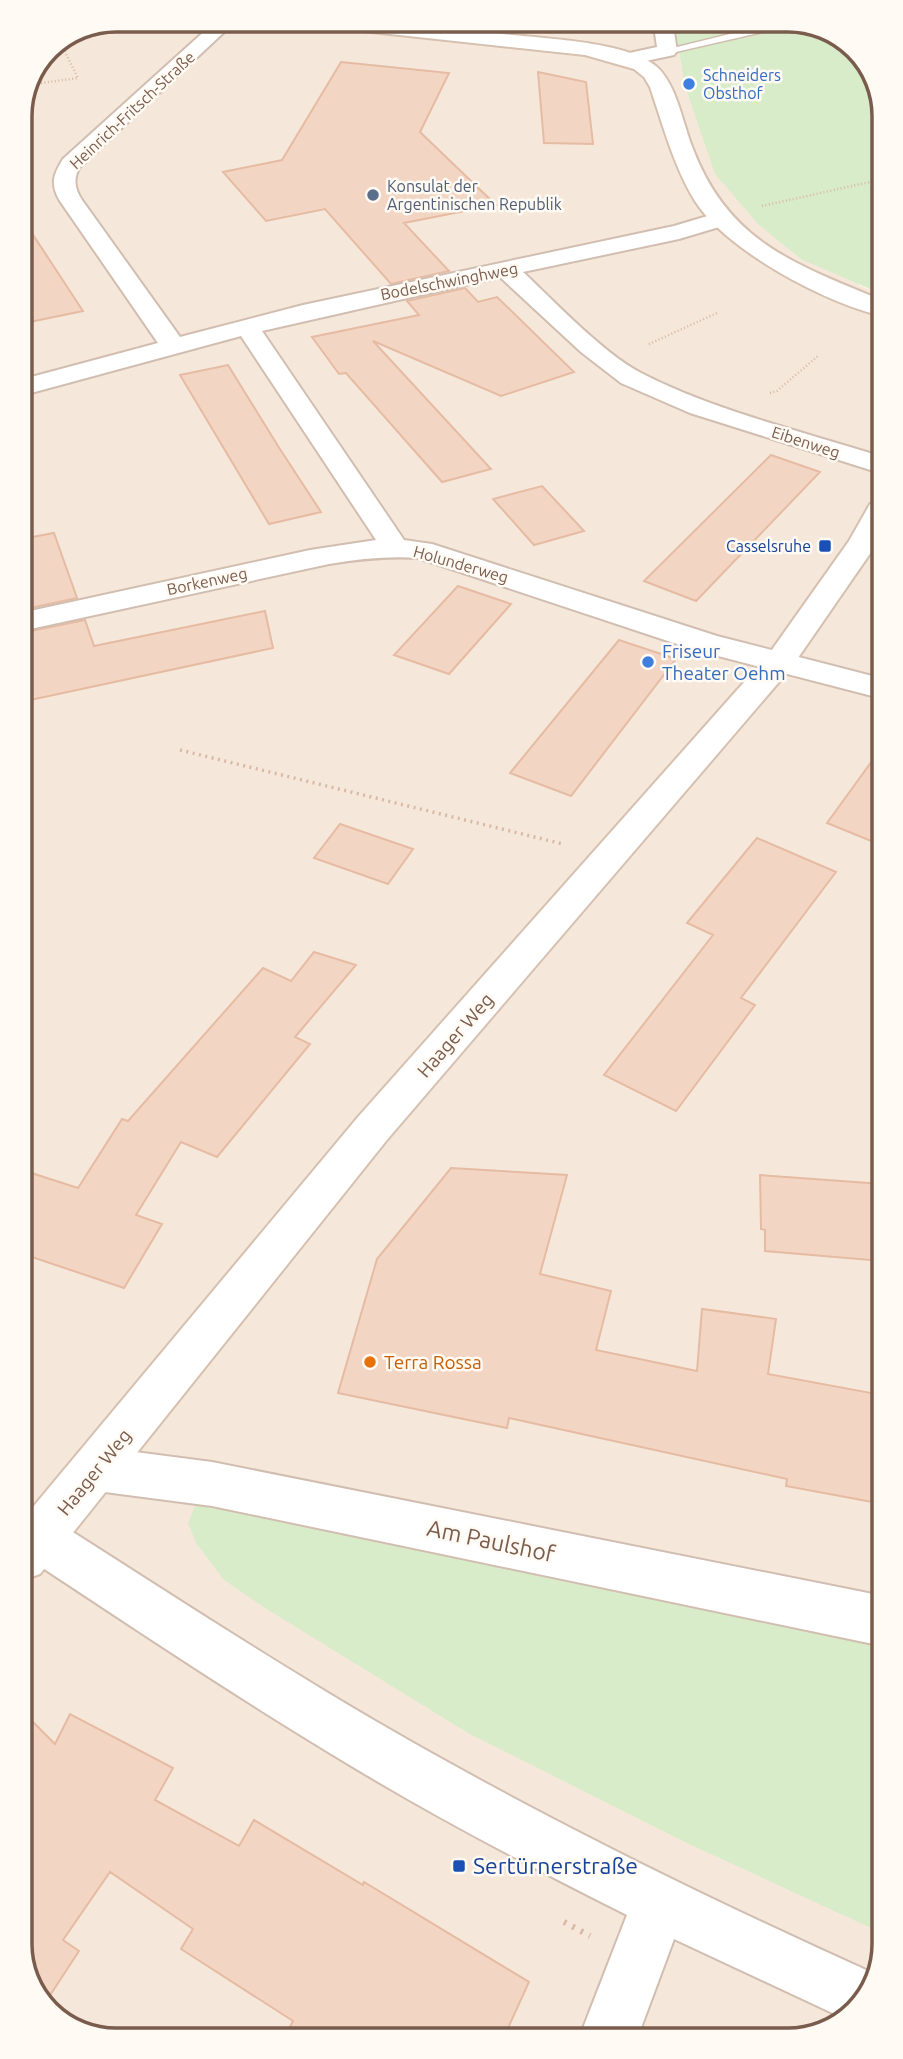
<svg xmlns="http://www.w3.org/2000/svg" width="903" height="2059" viewBox="0 0 903 2059" font-family="Ubuntu,sans-serif">
	<style>
		.residential { fill: #f5e8da }
		.green { fill: #d8ecc9 }
		.building { fill: #f3d5c3; stroke: #e6bba3; stroke-width: 2 }
		.lines { fill: none; stroke-linecap: round; stroke-linejoin: round }
		.lane-casing { stroke: #d1beb0; stroke-width: 3 }
		.street-casing { stroke: #d1beb0; stroke-width: 4 }
		.secondary-casing { stroke: #d6c0b0; stroke-width: 4 }
		.path-far2 { stroke: #d9b8a5; stroke-width: 2.5; stroke-dasharray: 1 2.5; stroke-linecap: butt }
		.path-far1 { stroke: #d9b8a5; stroke-width: 3.5; stroke-dasharray: 2 4.5; stroke-linecap: butt }
		.path { stroke: #d9b8a5; stroke-width: 6; stroke-dasharray: 2.5 7; stroke-linecap: butt }
		.lane { fill: #fff; fill-rule: evenodd }
		.street { fill: #fff; fill-rule: evenodd }
		.secondary { fill: #fff; fill-rule: evenodd }
		.shop-dot { fill: #3f7fe0; stroke: #fffaf3; stroke-width: 2.5 }
		.service-dot { fill: #5c6f8a; stroke: #fffaf3; stroke-width: 2.5 }
		.transit-dot { fill: #1a4fb4; stroke: #fffaf3; stroke-width: 2.5 }
		.food-dot { fill: #e8710a; stroke: #fffaf3; stroke-width: 2.5 }
		.labels { text-anchor: middle; stroke-width: 5; stroke-linejoin: round; paint-order: stroke }
		.far-shop-label { font-size: 16px; fill: #366cbe; stroke: #fffaf3; text-anchor: start }
		.far-street-label { font-size: 16px; fill: #7a5c4d; stroke: #fffaf3 }
		.far-service-label { font-size: 16px; fill: #4e5e75; stroke: #fffaf3; text-anchor: start }
		.far-transit-label { font-size: 16px; fill: #164399; stroke: #fffaf3; text-anchor: end }
		.shop-label { font-size: 19px; fill: #366cbe; stroke: #fffaf3; text-anchor: start }
		.street-label { font-size: 19px; fill: #7a5c4d; stroke: #fffaf3 }
		.food-label { font-size: 19px; fill: #c56008; stroke: #fffaf3; text-anchor: start }
		.near-street-label { font-size: 23px; fill: #7a5c4d; stroke: #fffaf3 }
		.near-transit-label { font-size: 23px; fill: #164399; stroke: #fffaf3; text-anchor: start }
		.rim { fill: none; stroke: #7a5c4d; stroke-width: 3.5 }
	</style>
	<rect width="100%" height="100%" fill="#fdf6ec"/>
	<path class="residential" d="M 116,19 L 674,19 L 684,83 L 860,286 L 879,293 L 884,1944 L 867,1997 L 819,2035 L 109,2040 L 57,2020 L 24,1975 L 19,110 L 48,47 Z"/>
	<path class="green" d="M 674,19 L 794,19 L 846,39 L 879,84 L 879,293 L 801,259 L 759,225 L 715,174 L 684,83 Z
		M 214,1504 L 883,1640 L 884,1934 L 689,1844 L 468,1733 L 265,1608 L 224,1580 L 196,1543 L 188,1523 L 195,1506 Z"/>
	<path class="building" d="M 341,62 L 449,73 L 420,132 L 496,205 L 404,223 L 449,271 L 391,284 L 325,209 L 266,221 L 223,172 L 282,160 Z
		M 538,72 L 586,82 L 593,144 L 544,143 Z
		M 20,215 L 83,311 L 20,324 Z
		M 465,288 L 478,302 L 497,297 L 574,372 L 501,396 L 373,341 L 491,469 L 442,482 L 346,373 L 339,374 L 312,337 L 419,315 L 407,301 Z
		M 228,365 L 278,446 L 321,512 L 269,524 L 180,375 Z
		M 771,455 L 820,472 L 696,601 L 644,581 Z
		M 542,486 L 584,531 L 534,545 L 493,499 Z
		M 54,533 L 77,598 L 21,610 L 21,539 Z
		M 458,586 L 511,604 L 449,674 L 394,655 Z
		M 265,611 L 273,648 L 21,702 L 21,633 L 85,620 L 94,646 Z
		M 619,640 L 676,659 L 571,796 L 510,773 Z
		M 880,750 L 881,809 L 881,845 L 827,823 Z
		M 340,824 L 413,849 L 388,884 L 314,858 Z
		M 757,838 L 836,872 L 741,998 L 755,1005 L 676,1111 L 604,1075 L 713,935 L 687,923 Z
		M 314,952 L 356,965 L 295,1037 L 310,1044 L 217,1157 L 181,1142 L 136,1215 L 162,1224 L 124,1288 L 23,1254 L 22,1170 L 78,1188 L 122,1119 L 128,1121 L 263,968 L 291,981 Z
		M 451,1168 L 567,1175 L 540,1274 L 611,1291 L 596,1350 L 697,1371 L 702,1309 L 776,1319 L 768,1374 L 882,1395 L 883,1504 L 786,1486 L 787,1479 L 509,1418 L 507,1428 L 338,1393 L 377,1259 Z
		M 760,1175 L 882,1184 L 882,1261 L 765,1251 L 765,1230 L 761,1229 Z
		M 24,1713 L 55,1744 L 70,1714 L 173,1768 L 155,1800 L 239,1846 L 254,1820 L 363,1885 L 364,1882 L 529,1982 L 504,2037 L 284,2038 L 293,2021 L 181,1949 L 193,1929 L 110,1872 L 63,1940 L 79,1951 L 45,2003 L 24,1975 Z"/>
	<g class="lines">
		<g class="lane-casing">
			<path id="lane" d="M 396,19 L 407,19 L 399,30 L 391,30 L 389,28 Z
				M 790,19 L 802,23 L 667,54 L 661,51 Z"/>
		</g>
		<g class="street-casing">
			<path id="street" d="M 218,19 L 238,19 L 79,168 C 73,180 75,189 82,200 L 180,337 L 303,305 L 674,226 L 721,212 L 729,214 L 732,219 L 729,224 L 679,239 L 523,272 C 555,302 604,354 641,373 C 715,411 801,431 880,456 L 880,473 L 690,413 L 621,383 L 581,352 L 500,277 L 262,331 L 404,540 L 432,544 L 717,636 L 880,678 L 880,698 L 695,650 L 418,558 C 388,556 359,559 329,564 L 21,631 L 21,613 L 310,550 L 376,540 L 241,336 L 20,396 L 20,380 L 158,343 L 60,201 C 50,184 53,175 63,159 Z
				M 653,19 L 672,19 L 677,51 L 674,55 L 627,65 L 620,63 L 617,59 L 620,55 L 657,47 Z
				M 97,1447 L 212,1462 L 883,1596 L 883,1646 L 212,1506 L 97,1491 L 80,1485 L 73,1469 L 80,1453 Z
				M 40,1515 L 57,1522 C 185,1603 311,1687 444,1760 C 584,1838 728,1908 875,1974 L 867,1997 L 841,2017 L 674,1939 L 638,2036 L 580,2036 L 627,1915 C 533,1868 439,1819 348,1764 C 238,1698 131,1626 23,1555 L 23,1521 Z"/>
		</g>
		<g class="secondary-casing">
			<path id="secondary" d="M 298,19 C 367,19 435,27 503,34 C 543,39 627,41 657,67 C 677,85 683,125 693,149 C 728,241 794,264 879,299 L 879,315 C 824,302 726,250 695,201 C 674,167 663,125 650,87 L 644,77 L 634,69 L 585,55 L 307,25 Z
				M 880,502 L 878,542 L 791,668 L 386,1141 L 40,1574 L 23,1580 L 23,1519 L 358,1117 L 769,654 L 849,541 L 870,504 Z"/>
		</g>
		<path class="path-far2" d="M 34,84 L 78,78 L 60,42
			M 762,206 L 879,180
			M 649,344 L 717,313
			M 770,393 L 777,391 L 818,356"/>
		<path class="path-far1" d="M 180,750 L 563,844"/>
		<path class="path" d="M 564,1922 L 590,1936"/>
		<use href="#lane" class="lane"/>
		<use href="#street" class="street"/>
		<use href="#secondary" class="secondary"/>
	</g>
	<g class="shop-dot">
		<circle cx="689" cy="84" r="7"/>
		<circle cx="648" cy="662" r="7"/>
	</g>
	<circle class="service-dot" cx="373" cy="195" r="7"/>
	<g class="transit-dot">
		<rect x="818" y="539" width="14" height="14" rx="3.5"/>
		<rect x="452" y="1859" width="14" height="14" rx="3.5"/>
	</g>
	<circle class="food-dot" cx="370" cy="1362" r="7"/>
	<g class="labels">
		<g class="far-shop-label">
			<text x="703" y="81">Schneiders<tspan x="703" dy="18">Obsthof</tspan></text>
		</g>
		<g class="far-street-label">
			<text transform="translate(132 110) rotate(-43)" y="6">Heinrich-Fritsch-Straße</text>
			<text transform="translate(449 281) rotate(-11)" y="6">Bodelschwinghweg</text>
			<text transform="translate(806 442) rotate(18)" y="6">Eibenweg</text>
			<text transform="translate(461 564) rotate(16)" y="6">Holunderweg</text>
			<text transform="translate(207 581) rotate(-12)" y="6">Borkenweg</text>
		</g>
		<g class="far-service-label">
			<text x="387" y="192">Konsulat der<tspan x="387" dy="18">Argentinischen Republik</tspan></text>
		</g>
		<g class="far-transit-label">
			<text x="811" y="552">Casselsruhe</text>
		</g>
		<g class="shop-label">
			<text x="662" y="658">Friseur<tspan x="662" dy="22">Theater Oehm</tspan></text>
		</g>
		<g class="street-label">
			<text transform="translate(455 1035) rotate(-49)" y="7">Haager Weg</text>
			<text transform="translate(94 1472) rotate(-51)" y="7">Haager Weg</text>
		</g>
		<g class="food-label">
			<text x="384" y="1369">Terra Rossa</text>
		</g>
		<g class="near-street-label">
			<text transform="translate(491 1541) rotate(12)" y="8">Am Paulshof</text>
		</g>
		<g class="near-transit-label">
			<text x="473" y="1874">Sertürnerstraße</text>
		</g>
	</g>
	<path d="M0 0H903V2059H0ZM116 32H788A84 84 0 0 1 872 116V1944A84 84 0 0 1 788 2028H116A84 84 0 0 1 32 1944V116A84 84 0 0 1 116 32Z" fill="#fffaf3" fill-rule="evenodd"/>
	<path class="rim" d="M116 32H788A84 84 0 0 1 872 116V1944A84 84 0 0 1 788 2028H116A84 84 0 0 1 32 1944V116A84 84 0 0 1 116 32Z"/>
</svg>
